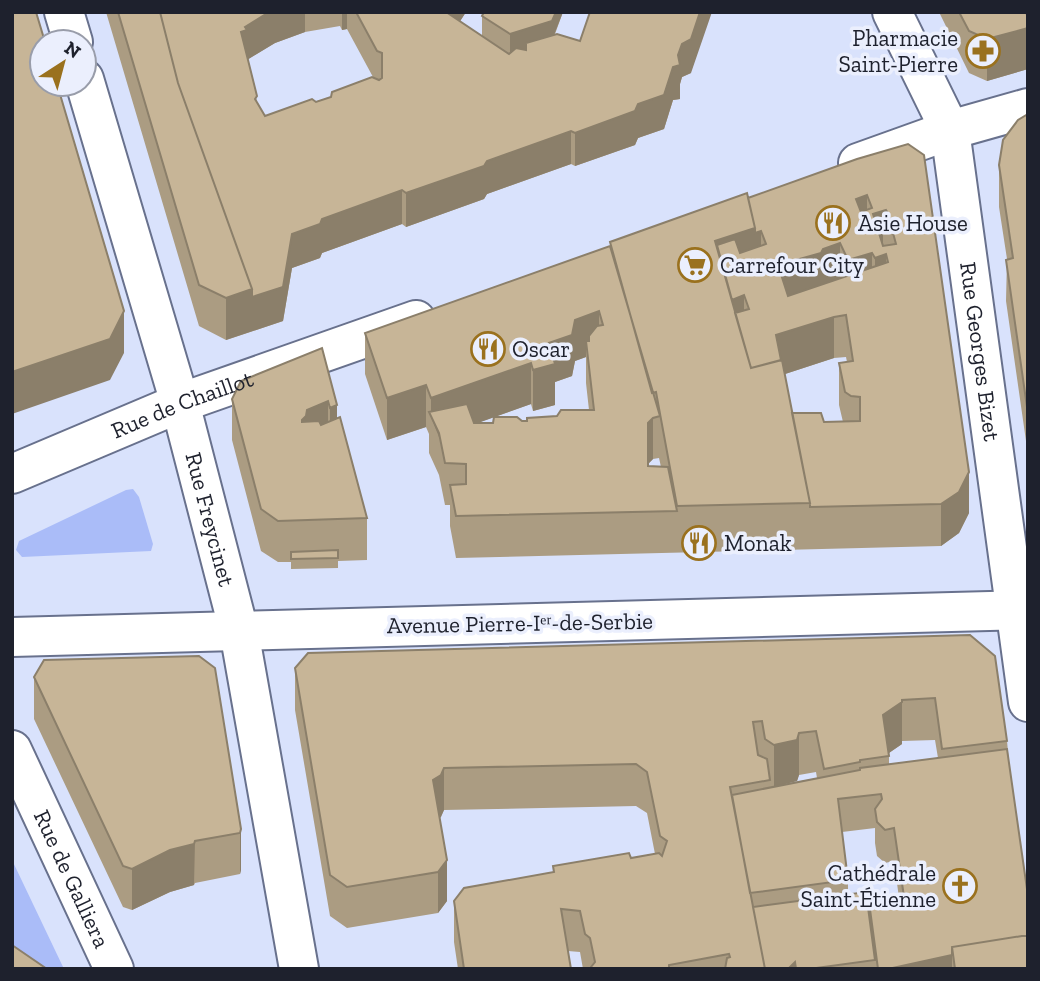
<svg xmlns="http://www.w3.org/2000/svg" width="1040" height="981" viewBox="0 0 1040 981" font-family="'Zilla Slab',serif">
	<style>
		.green { fill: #aabcf8 }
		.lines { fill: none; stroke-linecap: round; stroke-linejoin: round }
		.minor-casing { stroke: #68718d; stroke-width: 42 }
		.minor { stroke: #fff; stroke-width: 38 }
		.wall { fill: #ab9c82; fill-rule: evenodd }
		.shaded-wall { fill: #8b7f6a }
		.building { fill: #c7b597; stroke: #8b7f6a; stroke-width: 2; fill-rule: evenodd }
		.labels { text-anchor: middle; stroke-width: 7; stroke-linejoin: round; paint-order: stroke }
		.poi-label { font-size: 23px; fill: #1e212d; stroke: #ebeffd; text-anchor: start }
		.street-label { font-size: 23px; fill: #1e212d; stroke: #ebeffd }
	</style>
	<rect width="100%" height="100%" fill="#d9e2fc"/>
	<path class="green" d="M 133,489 L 139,497 L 153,544 L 151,551 L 22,557 L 16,550 L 19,541 L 126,490 Z
		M 12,860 L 64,969 L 12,969 Z"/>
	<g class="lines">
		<g class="minor-casing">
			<g id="minor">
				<path d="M 64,12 L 73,42"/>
				<path id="s1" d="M 892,12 L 950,130 L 1028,702"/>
				<path id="s2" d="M 84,79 L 180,403 L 239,631 L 299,969"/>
				<path d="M 858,163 L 950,130 L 1028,108"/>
				<path id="s3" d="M 12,474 L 180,403 L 416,320"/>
				<path d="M 12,637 L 1028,610"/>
				<path id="s4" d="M 12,750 L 114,969"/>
			</g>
		</g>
		<use href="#minor" class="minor"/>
	</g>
	<path class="wall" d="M 106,12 L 466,12 L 460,21 L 509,54 L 482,36 L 482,16 L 484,12 L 563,12 L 555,34 L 691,73 L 682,77 L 680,84 L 680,99 L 673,100 L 664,129 L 638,138 L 635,145 L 575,166 L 571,164 L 487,194 L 484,199 L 406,227 L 402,224 L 322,253 L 320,258 L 292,268 L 283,321 L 226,340 L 199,326 ZM 340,26 L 342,30 L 347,29 L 373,77 L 331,97 L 265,116 L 257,102 L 248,59 L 275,43 L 305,32 Z
		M 939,12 L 1028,12 L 1028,69 L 987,81 L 969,73 Z
		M 1028,114 L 1028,455 L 1006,301 L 1007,259 L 999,207 L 999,165 Z
		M 908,144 L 969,513 L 959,533 L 941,546 L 456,558 L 450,526 L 450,505 L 445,505 L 439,475 L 429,453 L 429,434 L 426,427 L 387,440 L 365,374 L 365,333 L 610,246 L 610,242 L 748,198 ZM 586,357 L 586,383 L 589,410 L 527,421 L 494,417 L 531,404 L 533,411 L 555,405 L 555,382 L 572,376 L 575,361 ZM 846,357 L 847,362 L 839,363 L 839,405 L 843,422 L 824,422 L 792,413 L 785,374 L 834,358 ZM 494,417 L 493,423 L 477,423 ZM 659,458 L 661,467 L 648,466 L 648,464 L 653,459 Z
		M 322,348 L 337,418 L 367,518 L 367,560 L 338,561 L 338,568 L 291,569 L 291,562 L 278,562 L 261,551 L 232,440 L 232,399 Z
		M 970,635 L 1007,741 L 1028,969 L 583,969 L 580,952 L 568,951 L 571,969 L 458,969 L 454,942 L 454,901 L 631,858 L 655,854 L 647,813 L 636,806 L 444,810 L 440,818 L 447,901 L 438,913 L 347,928 L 330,916 L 295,710 L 295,668 ZM 935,740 L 938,758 L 889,764 L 889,753 L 902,744 L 902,741 ZM 816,772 L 817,778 L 775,786 L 797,781 L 799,775 ZM 875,828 L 875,843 L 877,856 L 885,863 L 894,861 L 899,898 L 869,902 L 869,917 L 848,895 L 848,880 L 842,832 Z
		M 34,677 L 241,829 L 241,870 L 240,874 L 195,883 L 194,885 L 170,892 L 132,910 L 123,907 L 34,719 Z"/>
	<path class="shaded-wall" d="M 269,12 L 305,12 L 305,32 L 275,43 L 247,60 L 241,32 L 245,27 Z
		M 342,12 L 347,12 L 347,29 L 342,30 Z
		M 445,12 L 466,12 L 445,45 Z
		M 556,12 L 563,12 L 552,40 L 510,54 L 510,34 Z
		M 700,12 L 712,12 L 691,73 L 682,77 L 680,84 L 680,99 L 673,100 L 664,129 L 638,138 L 635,145 L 575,166 L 575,133 L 638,104 L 673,67 L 682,44 Z
		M 1028,28 L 1028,69 L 987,81 L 987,39 Z
		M 571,131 L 571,164 L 487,194 L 484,199 L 406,227 L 406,193 L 487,161 Z
		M 402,190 L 402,224 L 322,253 L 320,258 L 292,268 L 283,321 L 226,340 L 226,298 L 292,234 L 322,219 Z
		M 867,195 L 867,237 L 856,199 Z
		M 886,210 L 886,229 L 883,225 L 883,252 L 873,255 L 873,214 Z
		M 755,228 L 755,274 L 726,284 L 715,241 Z
		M 761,231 L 761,272 L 755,274 L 755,233 Z
		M 840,243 L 840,284 L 778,306 L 778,265 Z
		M 872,253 L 872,294 L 848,302 L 848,260 Z
		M 886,254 L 886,295 L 875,299 L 875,258 Z
		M 744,295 L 744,336 L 730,300 Z
		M 124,311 L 124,353 L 110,380 L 12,414 L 12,372 Z
		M 599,311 L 599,353 L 589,356 L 586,341 L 586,357 L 575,361 L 572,376 L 555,382 L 555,405 L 533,411 L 533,370 L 549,343 L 575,320 Z
		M 834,317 L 834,358 L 782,375 L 776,335 Z
		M 531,363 L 531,404 L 439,437 L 431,417 L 431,398 Z
		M 426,385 L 426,427 L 387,440 L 387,398 Z
		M 328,401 L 328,443 L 302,462 L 302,420 L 307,410 Z
		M 337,405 L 337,446 L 330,449 L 330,408 Z
		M 653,418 L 653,459 L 648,464 L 648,423 Z
		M 969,472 L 969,513 L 959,533 L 941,546 L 941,504 Z
		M 902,700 L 902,744 L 883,757 L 883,715 Z
		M 799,733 L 799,775 L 797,781 L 774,787 L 774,745 Z
		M 444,768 L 444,810 L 441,817 L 433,822 L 433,780 Z
		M 241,829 L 241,870 L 240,874 L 240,833 Z
		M 195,841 L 194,885 L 170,892 L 132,910 L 132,869 L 170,850 Z
		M 447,860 L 447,901 L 438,913 L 438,872 Z
		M 952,955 L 952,969 L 888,969 Z
		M 795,962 L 795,969 L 788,969 Z"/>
	<path class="building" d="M 12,12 L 36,12 L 45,42 L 42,42 L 42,84 L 57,84 L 124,311 L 110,339 L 12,372 Z
		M 118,12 L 160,12 L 178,83 L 252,289 L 226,298 L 199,285 Z
		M 160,12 L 269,12 L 245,27 L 247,30 L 241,32 L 257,96 L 255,99 L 265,116 L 312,99 L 316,102 L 331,97 L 332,92 L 372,77 L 379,80 L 382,78 L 382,53 L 377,51 L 356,12 L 446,12 L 509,54 L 516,48 L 526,50 L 526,43 L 557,34 L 580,41 L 590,12 L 700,12 L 691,39 L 682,44 L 678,55 L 680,65 L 673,67 L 664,95 L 638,104 L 635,111 L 575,133 L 571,131 L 487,161 L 484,166 L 406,193 L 402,190 L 322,219 L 320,224 L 292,234 L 283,287 L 252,297 L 252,289 L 178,83 Z
		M 484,12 L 556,12 L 552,21 L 510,34 L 482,16 Z
		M 959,12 L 1026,12 L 1028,18 L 1028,28 L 987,39 L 969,31 Z
		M 1028,114 L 1028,414 L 1006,260 L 1013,258 L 999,165 L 1003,140 L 1018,120 Z
		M 908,144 L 924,155 L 969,472 L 959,492 L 941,504 L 810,507 L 810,503 L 792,413 L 821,413 L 824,422 L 860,421 L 860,397 L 851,396 L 845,392 L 839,363 L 853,361 L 846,315 L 834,317 L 776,335 L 781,360 L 751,368 L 735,313 L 749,309 L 744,295 L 732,300 L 717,245 L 735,239 L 740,253 L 766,244 L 761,231 L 755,233 L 755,228 L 748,198 L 857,159 ZM 867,195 L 872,208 L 861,212 L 856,199 ZM 886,210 L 888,213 L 884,217 L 883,225 L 888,232 L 893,233 L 896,244 L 883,246 L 873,214 ZM 840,243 L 848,260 L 872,253 L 875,258 L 886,254 L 888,262 L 788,296 L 778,265 L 821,253 L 823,249 Z
		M 747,193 L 755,228 L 715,241 L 751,368 L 782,360 L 810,503 L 677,506 L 656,392 L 652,393 L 610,242 Z
		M 610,246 L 660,416 L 653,418 L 648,423 L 648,466 L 668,467 L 677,511 L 456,516 L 450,485 L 466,484 L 466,464 L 445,463 L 439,433 L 429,412 L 467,404 L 474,423 L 493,423 L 494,417 L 517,417 L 522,421 L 527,421 L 527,418 L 557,416 L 561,410 L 594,410 L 586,341 L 589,341 L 589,336 L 597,326 L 603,325 L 599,311 L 575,320 L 572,335 L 549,343 L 555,364 L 533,370 L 531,363 L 431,398 L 426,385 L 387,398 L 365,333 Z
		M 322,348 L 337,405 L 330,408 L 328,401 L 307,410 L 306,416 L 302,420 L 302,422 L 319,421 L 321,425 L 340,417 L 367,518 L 278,521 L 261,509 L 232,399 L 241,381 Z
		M 338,550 L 338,558 L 291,559 L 291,552 Z
		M 970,635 L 995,656 L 1007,741 L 942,749 L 935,698 L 902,700 L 902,702 L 883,715 L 889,756 L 860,760 L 860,762 L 824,769 L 816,731 L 799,733 L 797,740 L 774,745 L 765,739 L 762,721 L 753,722 L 758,755 L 767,759 L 770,780 L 730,787 L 765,969 L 725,969 L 727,958 L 730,957 L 729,954 L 669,965 L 669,969 L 591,969 L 591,967 L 595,962 L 590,938 L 585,934 L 580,911 L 561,909 L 571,969 L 464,969 L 454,901 L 464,888 L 554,872 L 553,866 L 629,853 L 631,858 L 659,853 L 662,856 L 667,841 L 660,836 L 647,772 L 636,764 L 444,768 L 441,775 L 433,780 L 447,860 L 438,872 L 347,887 L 330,875 L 295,668 L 308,653 Z
		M 199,656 L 215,668 L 241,829 L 240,833 L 195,841 L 194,844 L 170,850 L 132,869 L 123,866 L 34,677 L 44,660 Z
		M 1007,749 L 1028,896 L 1028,935 L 952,947 L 952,955 L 888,969 L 878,969 L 869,902 L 904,897 L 894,828 L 885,830 L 877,822 L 875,809 L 882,799 L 881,794 L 838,799 L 848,880 L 750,893 L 732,795 L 860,770 L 860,768 Z
		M 866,892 L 875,960 L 809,969 L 796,969 L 795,962 L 788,969 L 765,969 L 753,907 Z
		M 1028,935 L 1028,969 L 955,969 L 952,947 Z
		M 12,945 L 47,969 L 12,969 Z"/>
	<defs>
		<g id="pharmacy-ring" transform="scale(1.75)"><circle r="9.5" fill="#ebeffd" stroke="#9a711e" stroke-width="1.5"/><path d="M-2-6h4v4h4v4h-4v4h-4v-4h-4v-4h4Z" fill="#9a711e"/></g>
		<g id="restaurant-ring" transform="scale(1.75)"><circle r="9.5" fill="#ebeffd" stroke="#9a711e" stroke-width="1.5"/><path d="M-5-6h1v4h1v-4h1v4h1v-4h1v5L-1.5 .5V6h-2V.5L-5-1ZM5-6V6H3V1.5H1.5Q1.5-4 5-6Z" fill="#9a711e"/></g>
		<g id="supermarket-ring" transform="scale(1.75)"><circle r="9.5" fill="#ebeffd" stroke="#9a711e" stroke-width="1.5"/><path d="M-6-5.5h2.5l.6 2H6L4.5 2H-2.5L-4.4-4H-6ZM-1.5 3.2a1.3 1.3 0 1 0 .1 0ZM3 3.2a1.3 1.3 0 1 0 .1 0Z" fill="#9a711e"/></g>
		<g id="church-ring" transform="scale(1.75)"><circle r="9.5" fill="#ebeffd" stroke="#9a711e" stroke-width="1.5"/><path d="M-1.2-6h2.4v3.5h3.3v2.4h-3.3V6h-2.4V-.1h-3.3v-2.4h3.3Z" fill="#9a711e"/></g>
	</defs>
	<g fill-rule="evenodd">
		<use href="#pharmacy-ring" x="983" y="51"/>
		<use href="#restaurant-ring" x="833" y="223"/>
		<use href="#supermarket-ring" x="695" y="265"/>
		<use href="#restaurant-ring" x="488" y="349"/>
		<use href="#restaurant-ring" x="699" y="543"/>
		<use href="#church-ring" x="960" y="886"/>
	</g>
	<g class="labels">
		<g class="poi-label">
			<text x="958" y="46" text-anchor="end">Pharmacie<tspan x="958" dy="26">Saint-Pierre</tspan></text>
			<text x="858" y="231">Asie House</text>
			<text x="720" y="273">Carrefour City</text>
			<text x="512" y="357">Oscar</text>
			<text x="724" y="551">Monak</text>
			<text x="936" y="881" text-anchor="end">Cathédrale<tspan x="936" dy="26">Saint-Étienne</tspan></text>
		</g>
		<g class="street-label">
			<text dy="8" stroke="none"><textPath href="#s1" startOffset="355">Rue Georges Bizet</textPath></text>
			<text dy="8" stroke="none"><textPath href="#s3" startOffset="184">Rue de Chaillot</textPath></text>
			<text dy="8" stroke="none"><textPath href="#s2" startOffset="458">Rue Freycinet</textPath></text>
			<text transform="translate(520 623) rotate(-1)" y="8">Avenue Pierre-Iᵉʳ-de-Serbie</text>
			<text dy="8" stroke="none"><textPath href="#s4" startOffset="142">Rue de Galliera</textPath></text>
		</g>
	</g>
	<rect width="1040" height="981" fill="none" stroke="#1e212d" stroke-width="28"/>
	<g transform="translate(63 63) rotate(36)"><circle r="33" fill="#ebeffd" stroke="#999daa" stroke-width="2"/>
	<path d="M0-5L12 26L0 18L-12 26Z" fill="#9a711e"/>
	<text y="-10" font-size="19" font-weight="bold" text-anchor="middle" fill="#1e212d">N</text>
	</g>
</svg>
